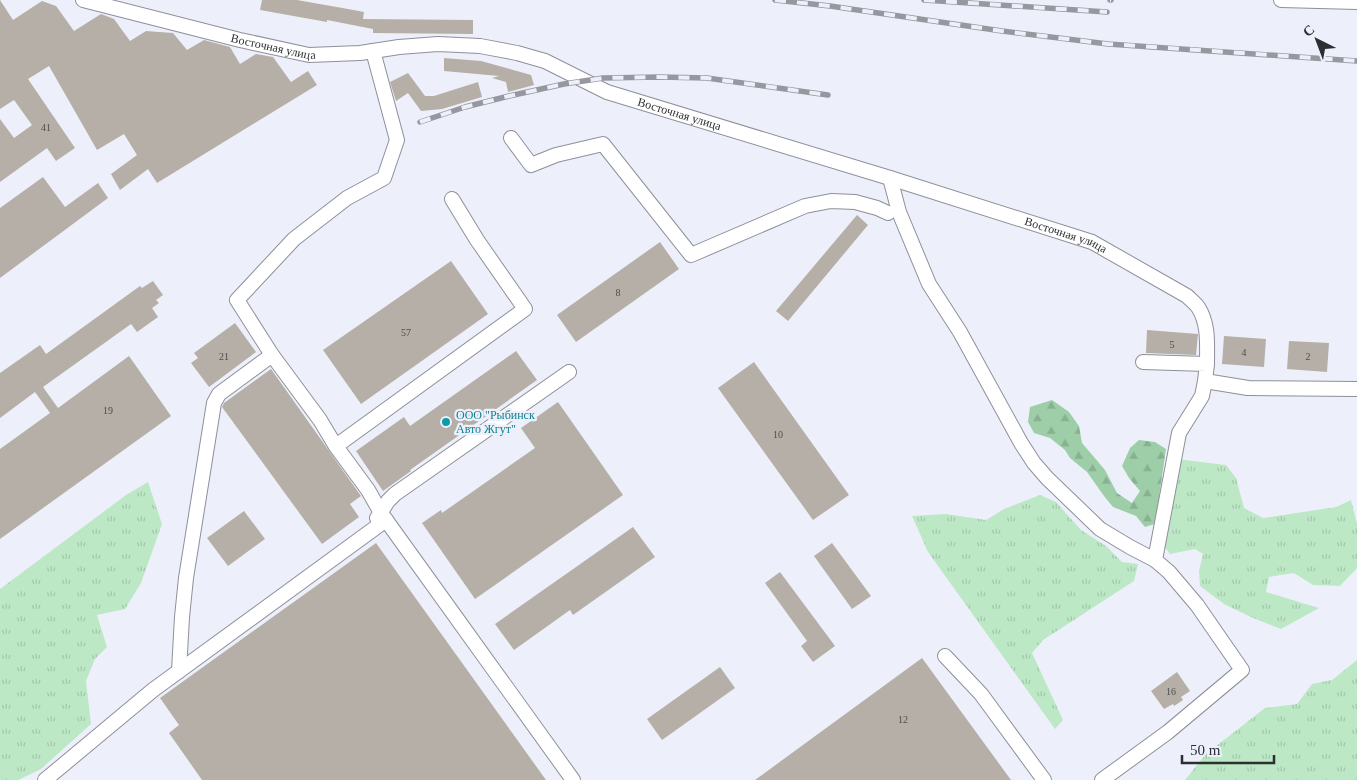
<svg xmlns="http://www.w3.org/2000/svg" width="1357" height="780" viewBox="0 0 1357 780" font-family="'Times New Roman',serif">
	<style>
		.grass { fill: url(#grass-tufts) }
		.forest { fill: url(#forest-firs) }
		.building { fill: #b5afa7 }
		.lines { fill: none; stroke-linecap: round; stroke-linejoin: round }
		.minor-casing { stroke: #8e9099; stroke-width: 16 }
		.minor { stroke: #fff; stroke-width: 14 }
		.rail-casing { stroke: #96989f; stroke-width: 5.5 }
		.rail { stroke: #edf0fa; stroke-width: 4; stroke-dasharray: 11; stroke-linecap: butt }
		.culture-dot { fill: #0f9aa8; stroke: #edf0fa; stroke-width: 2 }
		.labels { text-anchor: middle; stroke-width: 4.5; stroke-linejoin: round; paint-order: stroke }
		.number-label { font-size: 10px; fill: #4e4e4e }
		.street-label { font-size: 12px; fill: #2c2e31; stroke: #edf0fa }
		.culture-label { font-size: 12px; fill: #0d838f; stroke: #edf0fa; text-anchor: start }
	</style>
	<defs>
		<pattern id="grass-tufts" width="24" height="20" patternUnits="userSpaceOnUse" patternTransform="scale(1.25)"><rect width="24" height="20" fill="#bde8c6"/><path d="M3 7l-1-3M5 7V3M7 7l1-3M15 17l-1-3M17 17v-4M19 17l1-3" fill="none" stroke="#a3c7ab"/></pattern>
		<pattern id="forest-firs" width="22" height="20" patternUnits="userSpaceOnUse" patternTransform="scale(1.25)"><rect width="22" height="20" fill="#9dcea8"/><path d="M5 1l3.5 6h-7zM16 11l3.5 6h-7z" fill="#87b191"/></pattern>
	</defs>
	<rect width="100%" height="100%" fill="#edf0fa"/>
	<path class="grass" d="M 1177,459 L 1226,465 L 1236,478 L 1244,508 L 1263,518 L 1336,507 L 1351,500 L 1357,524 L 1357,568 L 1340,586 L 1313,585 L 1294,573 L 1269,577 L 1266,592 L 1319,608 L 1281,629 L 1253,618 L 1224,604 L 1200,586 L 1199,571 L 1203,554 L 1195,549 L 1170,554 L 1161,542 Z
		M 148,482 L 162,524 L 141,583 L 125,609 L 97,615 L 107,647 L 95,659 L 86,681 L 91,724 L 41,769 L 18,780 L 0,780 L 0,589 L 126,495 Z
		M 1040,495 L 1056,502 L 1081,530 L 1106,546 L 1122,562 L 1138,564 L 1134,581 L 1043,640 L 1032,653 L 1063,720 L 1055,729 L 928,552 L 912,516 L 946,514 L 986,520 L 1004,509 Z
		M 1357,660 L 1357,780 L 1185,780 L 1206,754 L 1265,708 L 1297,704 L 1312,684 L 1332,680 Z"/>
	<path class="forest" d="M 1052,400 L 1069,412 L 1079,426 L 1082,443 L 1105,470 L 1117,493 L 1132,503 L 1140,491 L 1129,478 L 1122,466 L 1130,448 L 1139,440 L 1155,442 L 1166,449 L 1155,524 L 1145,527 L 1136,516 L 1113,507 L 1104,496 L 1087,472 L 1070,458 L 1065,450 L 1050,438 L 1034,433 L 1028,422 L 1030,407 Z"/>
	<path class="building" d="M 0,0 L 13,20 L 42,1 L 56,6 L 74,31 L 101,14 L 114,19 L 130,41 L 146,31 L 173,33 L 187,50 L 204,40 L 230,47 L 240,64 L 256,54 L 273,57 L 291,82 L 308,71 L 317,85 L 157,183 L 148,169 L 120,190 L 111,174 L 137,155 L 124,134 L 97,150 L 49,66 L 28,79 L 75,148 L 56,161 L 47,148 L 0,182 L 0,119 L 14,138 L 32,125 L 14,100 L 0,109 Z
		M 262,0 L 297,0 L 348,9 L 364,12 L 363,19 L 473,20 L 473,34 L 373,33 L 373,29 L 327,20 L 327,22 L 260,10 Z
		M 444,58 L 481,61 L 531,75 L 534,85 L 508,92 L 506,82 L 492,78 L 499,76 L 444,71 Z
		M 408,73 L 425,96 L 434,96 L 478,82 L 482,97 L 442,109 L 421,111 L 408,93 L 396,101 L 390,82 Z
		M 43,177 L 65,207 L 98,183 L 108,198 L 0,278 L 0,208 Z
		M 857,215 L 868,225 L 788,321 L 776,311 Z
		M 660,242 L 679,269 L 576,342 L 557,315 Z
		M 451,261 L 488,314 L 361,404 L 323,350 Z
		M 153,281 L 163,295 L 156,300 L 159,303 L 152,308 L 158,317 L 137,332 L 131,324 L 43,387 L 58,408 L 129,356 L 171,416 L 0,539 L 0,449 L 50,413 L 35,392 L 0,418 L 0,373 L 40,345 L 46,354 L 140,286 L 142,288 Z
		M 235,323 L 256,352 L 209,387 L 191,363 L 198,358 L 194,353 Z
		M 1147,330 L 1198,334 L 1196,355 L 1146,353 Z
		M 1224,336 L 1266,339 L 1264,367 L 1222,364 Z
		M 1289,341 L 1329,343 L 1327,372 L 1287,369 Z
		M 516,351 L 537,380 L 410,470 L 411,471 L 383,491 L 356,451 L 404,417 L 410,426 Z
		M 754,362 L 849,495 L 813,520 L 718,388 Z
		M 271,369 L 361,496 L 350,504 L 359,517 L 322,544 L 222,407 L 224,403 Z
		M 558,402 L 623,495 L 475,599 L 422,523 L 441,510 L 442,513 L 535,448 L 521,428 Z
		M 244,511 L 265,539 L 228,566 L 207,538 Z
		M 633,527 L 655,557 L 573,615 L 570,610 L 514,650 L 495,624 Z
		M 376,543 L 546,780 L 202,780 L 169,733 L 179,725 L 160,698 Z
		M 832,543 L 871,596 L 852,609 L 814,556 Z
		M 780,572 L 835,646 L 813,662 L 801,646 L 807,641 L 765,583 Z
		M 922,658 L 1011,780 L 755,780 Z
		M 720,667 L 735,688 L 662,740 L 647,719 Z
		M 1177,672 L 1190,691 L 1181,697 L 1183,700 L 1174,706 L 1173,704 L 1164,709 L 1151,691 Z"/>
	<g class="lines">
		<g class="minor-casing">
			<g id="minor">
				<path id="s1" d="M 83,0 L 240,40 L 309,55 L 360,53 L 399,47 L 438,44 L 480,46 L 517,53 L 545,61 L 607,92 L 890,178 L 1092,242 L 1187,296 C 1190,299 1195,303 1198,307 C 1209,324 1207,344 1207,364"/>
				<path d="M 1281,0 L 1357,2"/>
				<path d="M 511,138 L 531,165 L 556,155 L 603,144 L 691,255 L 805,206 L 831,201 L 855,202 L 877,208 L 888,213"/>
				<path d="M 890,178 L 899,212 L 929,284 L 960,332 L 1021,443 L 1034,463 L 1047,478 L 1100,529 L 1130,547 L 1155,560 L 1169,572 L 1197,605 L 1242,670 L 1168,732 L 1102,780"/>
				<path d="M 272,355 L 237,300 L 294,239 L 347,198 L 384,178 L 397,140 L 373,51"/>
				<path d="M 1143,362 L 1207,364 L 1205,381 L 1248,388 L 1357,389"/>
				<path d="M 336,446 L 525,309 L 477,240 L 452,199"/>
				<path d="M 377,518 L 388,501 L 395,494 L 569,372"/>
				<path d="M 1155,560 L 1179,433 L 1202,396 L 1205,381"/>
				<path d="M 945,656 L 981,694 L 1044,780"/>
				<path d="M 179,671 L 182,617 L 186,578 L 214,403 L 219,394 L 272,355 L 320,420 L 335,445 L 368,490 L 381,513 L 573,780"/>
				<path d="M 45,780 L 153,690 L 386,520"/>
			</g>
		</g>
		<use href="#minor" class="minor"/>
		<g class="rail-casing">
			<path id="rail" d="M 775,0 L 830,6 L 1002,31 L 1108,44 L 1357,61
				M 924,0 L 1107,12
				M 1110,0 L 1111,0
				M 420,122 L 465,107 L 509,96 L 564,84 L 603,78 L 659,77 L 707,78 L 828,95"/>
		</g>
		<use href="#rail" class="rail"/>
	</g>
	<circle class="culture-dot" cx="446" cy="422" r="5"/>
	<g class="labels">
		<g class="number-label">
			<text x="46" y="131">41</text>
			<text x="618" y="296">8</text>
			<text x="406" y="336">57</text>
			<text x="1172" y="348">5</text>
			<text x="1244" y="356">4</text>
			<text x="224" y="360">21</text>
			<text x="1308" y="360">2</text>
			<text x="108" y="414">19</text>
			<text x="778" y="438">10</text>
			<text x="1171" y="695">16</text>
			<text x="903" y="723">12</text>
		</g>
		<g class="street-label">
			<text dy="4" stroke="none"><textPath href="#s1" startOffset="196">Восточная улица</textPath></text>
			<text dy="4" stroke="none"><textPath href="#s1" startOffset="616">Восточная улица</textPath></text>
			<text dy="4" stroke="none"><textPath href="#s1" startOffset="1021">Восточная улица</textPath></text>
		</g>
		<g class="culture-label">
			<text x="456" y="419">ООО "Рыбинск<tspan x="456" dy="14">Авто Жгут"</tspan></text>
		</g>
	</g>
	<g transform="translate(1317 40) rotate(318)" stroke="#edf0fa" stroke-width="4" paint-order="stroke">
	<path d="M0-4L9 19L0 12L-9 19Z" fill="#2c2e31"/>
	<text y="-8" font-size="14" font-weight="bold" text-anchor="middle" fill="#2c2e31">С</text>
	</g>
	<path d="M1182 755v8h92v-8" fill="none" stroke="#2c2e31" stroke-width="2.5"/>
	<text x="1190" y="755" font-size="15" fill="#2c2e31" stroke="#edf0fa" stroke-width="4" paint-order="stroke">50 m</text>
</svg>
